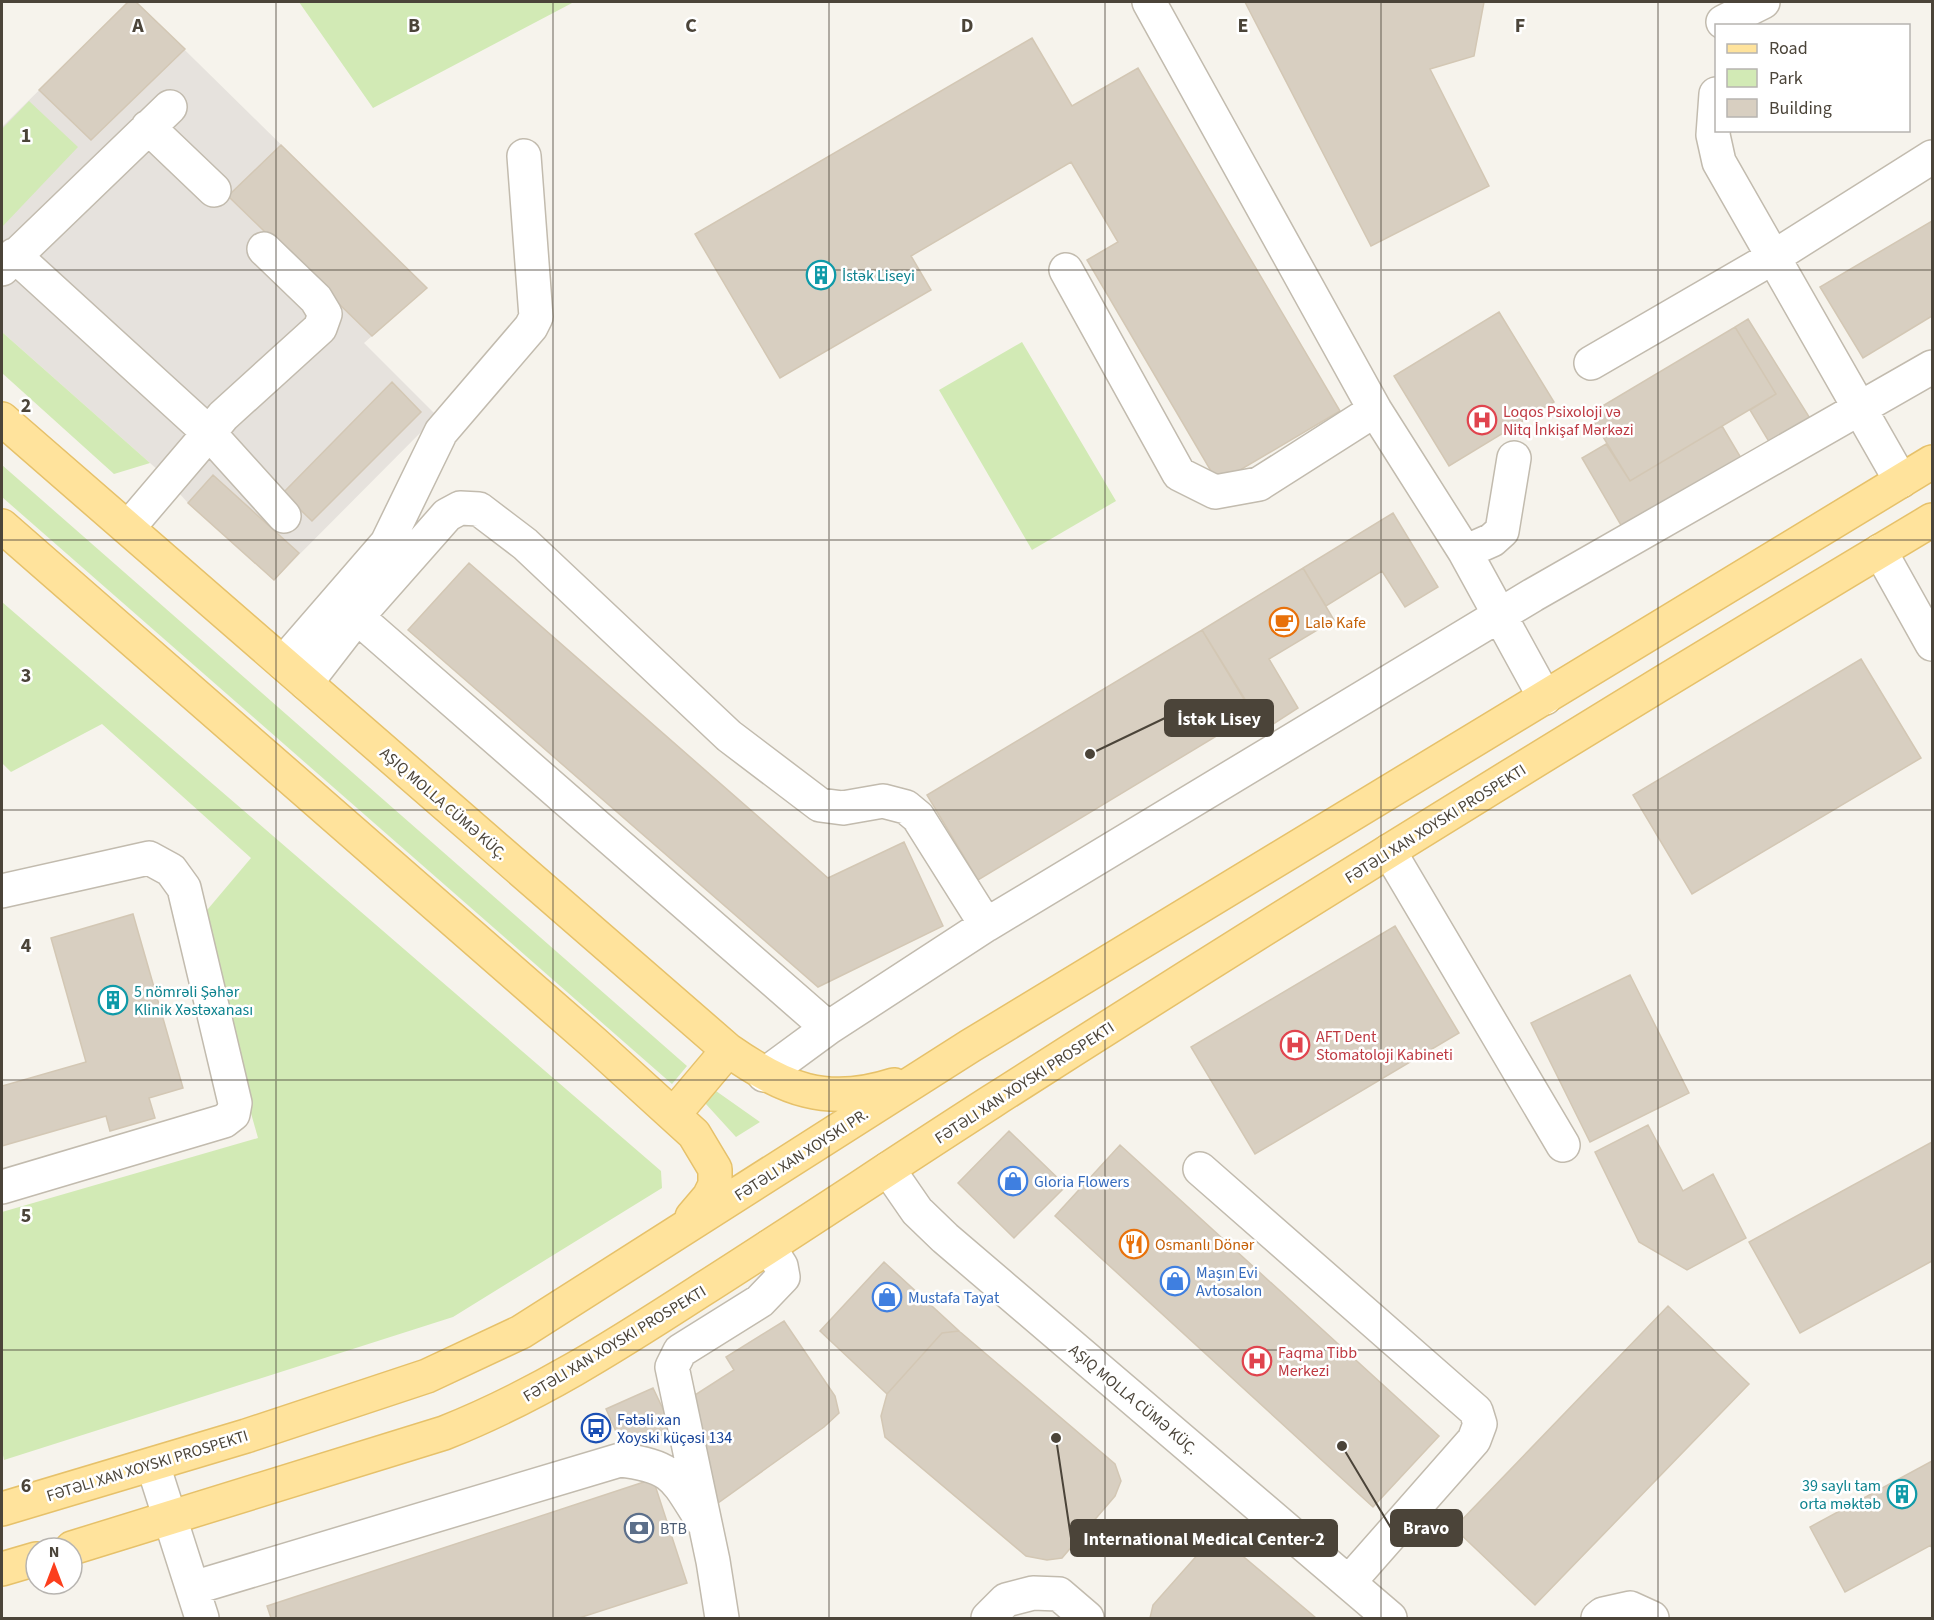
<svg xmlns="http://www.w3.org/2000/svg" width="1934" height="1620" viewBox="0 0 1934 1620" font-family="'Source Sans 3',sans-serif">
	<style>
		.industrial { fill: #e6e2dd }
		.green { fill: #d2eab5 }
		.building { fill: #d8cfc1; stroke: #d3c7b4; stroke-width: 1.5 }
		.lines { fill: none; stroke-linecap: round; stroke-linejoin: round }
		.minor-casing { stroke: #c2bbae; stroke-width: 36 }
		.major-casing { stroke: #e6c16a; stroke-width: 36 }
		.minor { stroke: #fff; stroke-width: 33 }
		.major { stroke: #ffe39c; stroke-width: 33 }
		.grid { fill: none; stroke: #4b4439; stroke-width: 1.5; stroke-opacity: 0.55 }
		.labels { text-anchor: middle; stroke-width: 5; stroke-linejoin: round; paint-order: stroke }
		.culture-label { font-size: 16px; fill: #0d838f; stroke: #fff; text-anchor: start }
		.health-label { font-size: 16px; fill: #be3a42; stroke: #fff; text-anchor: start }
		.food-label { font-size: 16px; fill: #c56008; stroke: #fff; text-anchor: start }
		.street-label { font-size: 16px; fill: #4b4439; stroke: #fff }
		.shop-label { font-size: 16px; fill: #366cbe; stroke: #fff; text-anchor: start }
		.transit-label { font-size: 16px; fill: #164399; stroke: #fff; text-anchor: start }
		.service-label { font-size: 16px; fill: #4e5e75; stroke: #fff; text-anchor: start }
		.grid-label { font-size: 20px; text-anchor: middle; font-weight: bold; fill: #4b4439; stroke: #fff; stroke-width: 5; stroke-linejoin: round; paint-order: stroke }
		.leader { fill: none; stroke: #4b4439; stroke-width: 2 }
		.callout-dot { fill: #4b4439; stroke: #fff; stroke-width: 2 }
		.callout { fill: #4b4439; stroke: #4b4439; stroke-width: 2 }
		.callout-label { font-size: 18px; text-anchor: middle; font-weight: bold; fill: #fff }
	</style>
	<rect width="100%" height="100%" fill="#f6f3ec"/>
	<path class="industrial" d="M 128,2 L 136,2 L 427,288 L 364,343 L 437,416 L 274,580 L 188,503 L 159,471 L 2,332 L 2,127 Z"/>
	<path class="green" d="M 299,2 L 574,2 L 373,108 Z
		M 29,101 L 78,147 L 2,227 L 2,129 Z
		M 2,332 L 150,463 L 114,474 L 2,373 Z
		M 1022,342 L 1116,501 L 1032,550 L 939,390 Z
		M 2,465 L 687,1066 L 672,1084 L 2,497 Z
		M 2,602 L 661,1171 L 662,1188 L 453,1317 L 4,1460 L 2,1450 L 2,1212 L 258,1138 L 197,922 L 251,858 L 102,724 L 11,772 L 2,763 Z
		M 716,1091 L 760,1122 L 736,1137 L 705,1103 Z"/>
	<path class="building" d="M 128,2 L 136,2 L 185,49 L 91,140 L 39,90 Z
		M 1245,2 L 1484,2 L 1474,56 L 1430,69 L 1489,186 L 1371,246 Z
		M 1032,38 L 1072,106 L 1138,68 L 1340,411 L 1218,483 L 1087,260 L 1118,242 L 1071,162 L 911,256 L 931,290 L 780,378 L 695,234 Z
		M 281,145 L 427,288 L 372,336 L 228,196 Z
		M 1932,221 L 1932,316 L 1863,358 L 1820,287 Z
		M 1499,312 L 1554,402 L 1449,466 L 1394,376 Z
		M 1748,319 L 1811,420 L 1771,445 L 1750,410 L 1776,394 L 1735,327 Z
		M 1735,327 L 1776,394 L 1630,481 L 1589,414 Z
		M 392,382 L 421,412 L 312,521 L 283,493 Z
		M 1722,426 L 1744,463 L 1625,532 L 1582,458 L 1606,444 L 1630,481 Z
		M 213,475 L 299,553 L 274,580 L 188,503 Z
		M 1393,513 L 1438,587 L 1405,607 L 1382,571 L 1326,606 L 1303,568 Z
		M 469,563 L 828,878 L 904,842 L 943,926 L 818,987 L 408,630 Z
		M 1303,568 L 1334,620 L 1269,659 L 1298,708 L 1264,730 L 1202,630 Z
		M 1202,630 L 1253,714 L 978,880 L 927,795 Z
		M 1861,659 L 1921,758 L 1692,894 L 1633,795 Z
		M 133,914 L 183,1088 L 149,1098 L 155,1118 L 110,1131 L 106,1116 L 2,1146 L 2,1086 L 86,1062 L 51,938 Z
		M 1395,926 L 1459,1033 L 1255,1154 L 1191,1047 Z
		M 1630,975 L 1689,1093 L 1590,1142 L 1531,1023 Z
		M 1648,1125 L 1683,1191 L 1713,1174 L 1746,1238 L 1687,1270 L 1639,1242 L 1595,1152 Z
		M 1009,1131 L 1066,1186 L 1014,1238 L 958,1183 Z
		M 1932,1142 L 1932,1261 L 1800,1333 L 1749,1242 Z
		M 1120,1145 L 1439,1436 L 1373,1507 L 1055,1216 Z
		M 884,1262 L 959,1331 L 942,1333 L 887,1394 L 820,1331 Z
		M 1668,1306 L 1749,1384 L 1535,1605 L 1454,1528 Z
		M 784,1321 L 835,1396 L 839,1413 L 824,1427 L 711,1508 L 695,1450 L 710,1443 L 684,1402 L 734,1370 L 726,1357 Z
		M 959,1331 L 1115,1464 L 1121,1481 L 1115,1496 L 1062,1558 L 1047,1560 L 1026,1556 L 885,1437 L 881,1416 L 887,1394 L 942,1333 Z
		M 653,1388 L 673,1430 L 625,1452 L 606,1409 Z
		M 1932,1461 L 1932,1549 L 1931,1545 L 1845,1592 L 1810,1527 Z
		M 653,1479 L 687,1583 L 579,1618 L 271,1618 L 267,1606 Z
		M 1225,1541 L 1316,1618 L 1150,1618 L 1153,1605 L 1208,1543 Z"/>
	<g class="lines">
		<g class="minor-casing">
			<path id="minor" d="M 1149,2 L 1375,410 L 1465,552 L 1545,698
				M 1723,22 L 1763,2
				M 1716,94 L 1713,135 L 1719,162 L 1901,481
				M 148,127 L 214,190
				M 14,255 L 209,433 L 223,416 L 320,328 L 325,314 L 316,299 L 264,249
				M 2,269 L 170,107
				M 1066,270 L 1179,474 L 1215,492 L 1259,484 L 1375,410
				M 1591,363 L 1772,258 L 1932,157
				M 128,528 L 209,433 L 284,516
				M 1880,551 L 1932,644
				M 1465,552 L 1492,540 L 1502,531 L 1514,458
				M 283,663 L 387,543 L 441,432 L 531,327 L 536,317 L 524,156
				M 306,683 L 357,617
				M 1389,851 L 1563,1145
				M 2,891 L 149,858 L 171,870 L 184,888 L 235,1103 L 233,1114 L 224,1121 L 2,1187
				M 828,1028 L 357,617 L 447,515 L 460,508 L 479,509 L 525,544 L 729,736 L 820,805 L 843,808 L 883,801 L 906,807 L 918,817 L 986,925
				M 764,1075 L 828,1028 L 986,925 L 1533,595 L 1932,367
				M 888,1169 L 917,1211 L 945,1238 L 1390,1618
				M 1200,1169 L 1476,1411 L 1480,1424 L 1474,1440 L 1349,1582
				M 153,1465 L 202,1618
				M 193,1588 L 620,1460 C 677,1466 676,1481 705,1525
				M 722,1618 L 713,1561 L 672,1367 L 680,1351 L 760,1301 L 783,1277 L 781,1266 L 769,1247
				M 988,1618 L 1006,1600 L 1033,1593 L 1059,1594 L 1087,1618
				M 1598,1618 L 1603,1614 L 1630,1608 L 1652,1618"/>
		</g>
		<g class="major-casing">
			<path id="major" d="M 2,419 L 728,1050 C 784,1089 826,1107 894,1085
				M 2,526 L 594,1043 L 694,1134 L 715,1169 L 715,1185 L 709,1197 L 692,1217
				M 674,1114 L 728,1050
				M 2,1509 L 246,1436 L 427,1376 L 521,1332 L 970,1046 L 1932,462
				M 72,1548 L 444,1433 C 535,1397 615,1346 697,1293 C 796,1230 893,1165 991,1102 C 1302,903 1616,709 1932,520
				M 2,1569 L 36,1559"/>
		</g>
		<use href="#minor" class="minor"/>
		<use href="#major" class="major"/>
	</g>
	<path class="grid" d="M 276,2 L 276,1618M 553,2 L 553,1618M 829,2 L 829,1618M 1105,2 L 1105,1618M 1381,2 L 1381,1618M 1658,2 L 1658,1618M 2,270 L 1932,270M 2,540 L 1932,540M 2,810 L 1932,810M 2,1080 L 1932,1080M 2,1350 L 1932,1350"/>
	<defs>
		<g id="building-ring" transform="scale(1.5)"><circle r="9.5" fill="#fff" stroke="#0f9aa8" stroke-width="1.5"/><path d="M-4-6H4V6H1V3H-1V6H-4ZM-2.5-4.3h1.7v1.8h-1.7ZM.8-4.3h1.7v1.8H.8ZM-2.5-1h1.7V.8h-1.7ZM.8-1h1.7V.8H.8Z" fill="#0f9aa8"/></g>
		<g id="hospital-ring" transform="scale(1.5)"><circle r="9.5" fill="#fff" stroke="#e0444e" stroke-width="1.5"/><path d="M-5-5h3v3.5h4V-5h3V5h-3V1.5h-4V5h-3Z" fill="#e0444e"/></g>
		<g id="cafe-ring" transform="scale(1.5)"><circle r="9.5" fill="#fff" stroke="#e8710a" stroke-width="1.5"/><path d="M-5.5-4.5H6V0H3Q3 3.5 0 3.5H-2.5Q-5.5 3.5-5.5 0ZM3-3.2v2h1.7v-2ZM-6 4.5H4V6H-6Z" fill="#e8710a"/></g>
		<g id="shop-ring" transform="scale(1.5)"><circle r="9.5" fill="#fff" stroke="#3f7fe0" stroke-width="1.5"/><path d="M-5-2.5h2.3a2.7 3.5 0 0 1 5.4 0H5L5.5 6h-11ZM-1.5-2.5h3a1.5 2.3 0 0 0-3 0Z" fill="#3f7fe0"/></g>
		<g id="restaurant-ring" transform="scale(1.5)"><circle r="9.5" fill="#fff" stroke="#e8710a" stroke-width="1.5"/><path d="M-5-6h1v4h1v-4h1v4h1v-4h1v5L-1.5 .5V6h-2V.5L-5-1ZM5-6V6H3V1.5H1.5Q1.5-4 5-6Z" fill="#e8710a"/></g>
		<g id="bus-ring" transform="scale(1.5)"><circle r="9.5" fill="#fff" stroke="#1a4fb4" stroke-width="1.5"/><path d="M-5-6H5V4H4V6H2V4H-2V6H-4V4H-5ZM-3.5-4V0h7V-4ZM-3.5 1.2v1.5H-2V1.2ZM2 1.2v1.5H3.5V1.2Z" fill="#1a4fb4"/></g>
		<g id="bank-ring" transform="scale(1.5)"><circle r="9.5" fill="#fff" stroke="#5c6f8a" stroke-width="1.5"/><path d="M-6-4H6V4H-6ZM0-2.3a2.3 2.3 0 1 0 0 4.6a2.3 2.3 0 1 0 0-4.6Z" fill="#5c6f8a"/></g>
	</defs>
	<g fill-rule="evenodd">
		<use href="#building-ring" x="821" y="275"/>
		<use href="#hospital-ring" x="1482" y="420"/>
		<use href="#cafe-ring" x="1284" y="622"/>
		<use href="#building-ring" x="113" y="1000"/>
		<use href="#hospital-ring" x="1295" y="1045"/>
		<use href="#shop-ring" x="1013" y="1181"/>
		<use href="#restaurant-ring" x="1134" y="1244"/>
		<use href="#shop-ring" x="1175" y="1281"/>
		<use href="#shop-ring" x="887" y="1297"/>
		<use href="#hospital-ring" x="1257" y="1361"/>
		<use href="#bus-ring" x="596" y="1428"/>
		<use href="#building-ring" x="1902" y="1494"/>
		<use href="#bank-ring" x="639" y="1528"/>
	</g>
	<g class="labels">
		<g class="culture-label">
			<text x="842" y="281">İstək Liseyi</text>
			<text x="134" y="997">5 nömrəli Şəhər<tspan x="134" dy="18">Klinik Xəstəxanası</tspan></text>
			<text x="1881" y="1491" text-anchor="end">39 saylı tam<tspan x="1881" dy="18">orta məktəb</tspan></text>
		</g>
		<g class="health-label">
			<text x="1503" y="417">Loqos Psixoloji və<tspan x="1503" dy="18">Nitq İnkişaf Mərkəzi</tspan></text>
			<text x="1316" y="1042">AFT Dent<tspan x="1316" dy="18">Stomatoloji Kabineti</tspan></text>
			<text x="1278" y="1358">Faqma Tibb<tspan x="1278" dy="18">Merkezi</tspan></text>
		</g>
		<g class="food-label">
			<text x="1305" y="628">Lalə Kafe</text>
			<text x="1155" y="1250">Osmanlı Dönər</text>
		</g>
		<g class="street-label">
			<text transform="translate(444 803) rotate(41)" y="6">AŞIQ MOLLA CÜMƏ KÜÇ.</text>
			<text transform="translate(1435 823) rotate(-32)" y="6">FƏTƏLI XAN XOYSKI PROSPEKTI</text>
			<text transform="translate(1024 1082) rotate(-33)" y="6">FƏTƏLI XAN XOYSKI PROSPEKTI</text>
			<text transform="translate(801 1154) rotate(-33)" y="6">FƏTƏLI XAN XOYSKI PR.</text>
			<text transform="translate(614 1343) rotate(-31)" y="6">FƏTƏLI XAN XOYSKI PROSPEKTI</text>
			<text transform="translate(1134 1399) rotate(40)" y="6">AŞIQ MOLLA CÜMƏ KÜÇ.</text>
			<text transform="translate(147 1465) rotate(-17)" y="6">FƏTƏLI XAN XOYSKI PROSPEKTI</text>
		</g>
		<g class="shop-label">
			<text x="1034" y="1187">Gloria Flowers</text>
			<text x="1196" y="1278">Maşın Evi<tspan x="1196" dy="18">Avtosalon</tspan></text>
			<text x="908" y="1303">Mustafa Tayat</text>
		</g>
		<g class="transit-label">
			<text x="617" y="1425">Fətəli xan<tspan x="617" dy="18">Xoyski küçəsi 134</tspan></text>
		</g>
		<g class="service-label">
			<text x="660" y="1534">BTB</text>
		</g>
	</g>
	<g class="grid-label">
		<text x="138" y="32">A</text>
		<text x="414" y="32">B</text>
		<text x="691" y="32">C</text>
		<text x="967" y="32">D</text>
		<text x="1243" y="32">E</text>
		<text x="1520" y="32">F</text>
		<text x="26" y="142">1</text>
		<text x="26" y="412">2</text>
		<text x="26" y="682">3</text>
		<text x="26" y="952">4</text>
		<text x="26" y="1222">5</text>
		<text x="26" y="1492">6</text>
	</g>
	<path class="leader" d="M1090 754L1165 718M1342 1446L1391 1528M1056 1438L1071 1538"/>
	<g class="callout-dot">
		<circle cx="1090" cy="754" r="6"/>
		<circle cx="1342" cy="1446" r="6"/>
		<circle cx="1056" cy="1438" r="6"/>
	</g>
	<g class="callout">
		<rect x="1165" y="700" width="108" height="36" rx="6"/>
		<rect x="1391" y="1510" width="71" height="36" rx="6"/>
		<rect x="1071" y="1520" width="266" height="36" rx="6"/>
	</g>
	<g class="callout-label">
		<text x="1219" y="725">İstək Lisey</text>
		<text x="1426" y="1534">Bravo</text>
		<text x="1204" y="1545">International Medical Center-2</text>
	</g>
	<rect width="1934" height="1620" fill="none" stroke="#4b4439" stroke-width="6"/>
	<rect x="1715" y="24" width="195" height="108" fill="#ffffff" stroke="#b7b4b0" stroke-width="1.5"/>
	<rect x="1727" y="44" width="30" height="9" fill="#ffe39c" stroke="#b7b4b0" stroke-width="1.5"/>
	<text x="1769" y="54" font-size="18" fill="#4b4439">Road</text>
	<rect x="1727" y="69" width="30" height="18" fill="#d2eab5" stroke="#b7b4b0" stroke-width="1.5"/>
	<text x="1769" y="84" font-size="18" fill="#4b4439">Park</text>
	<rect x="1727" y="99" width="30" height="18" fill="#d8cfc1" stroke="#b7b4b0" stroke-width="1.5"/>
	<text x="1769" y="114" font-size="18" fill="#4b4439">Building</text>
	<g transform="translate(54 1566)"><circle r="28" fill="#ffffff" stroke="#b7b4b0" stroke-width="1.5"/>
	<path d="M0-4.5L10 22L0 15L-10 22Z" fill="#fc3f1d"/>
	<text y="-9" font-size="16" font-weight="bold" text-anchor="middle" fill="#4b4439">N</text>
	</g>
</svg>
